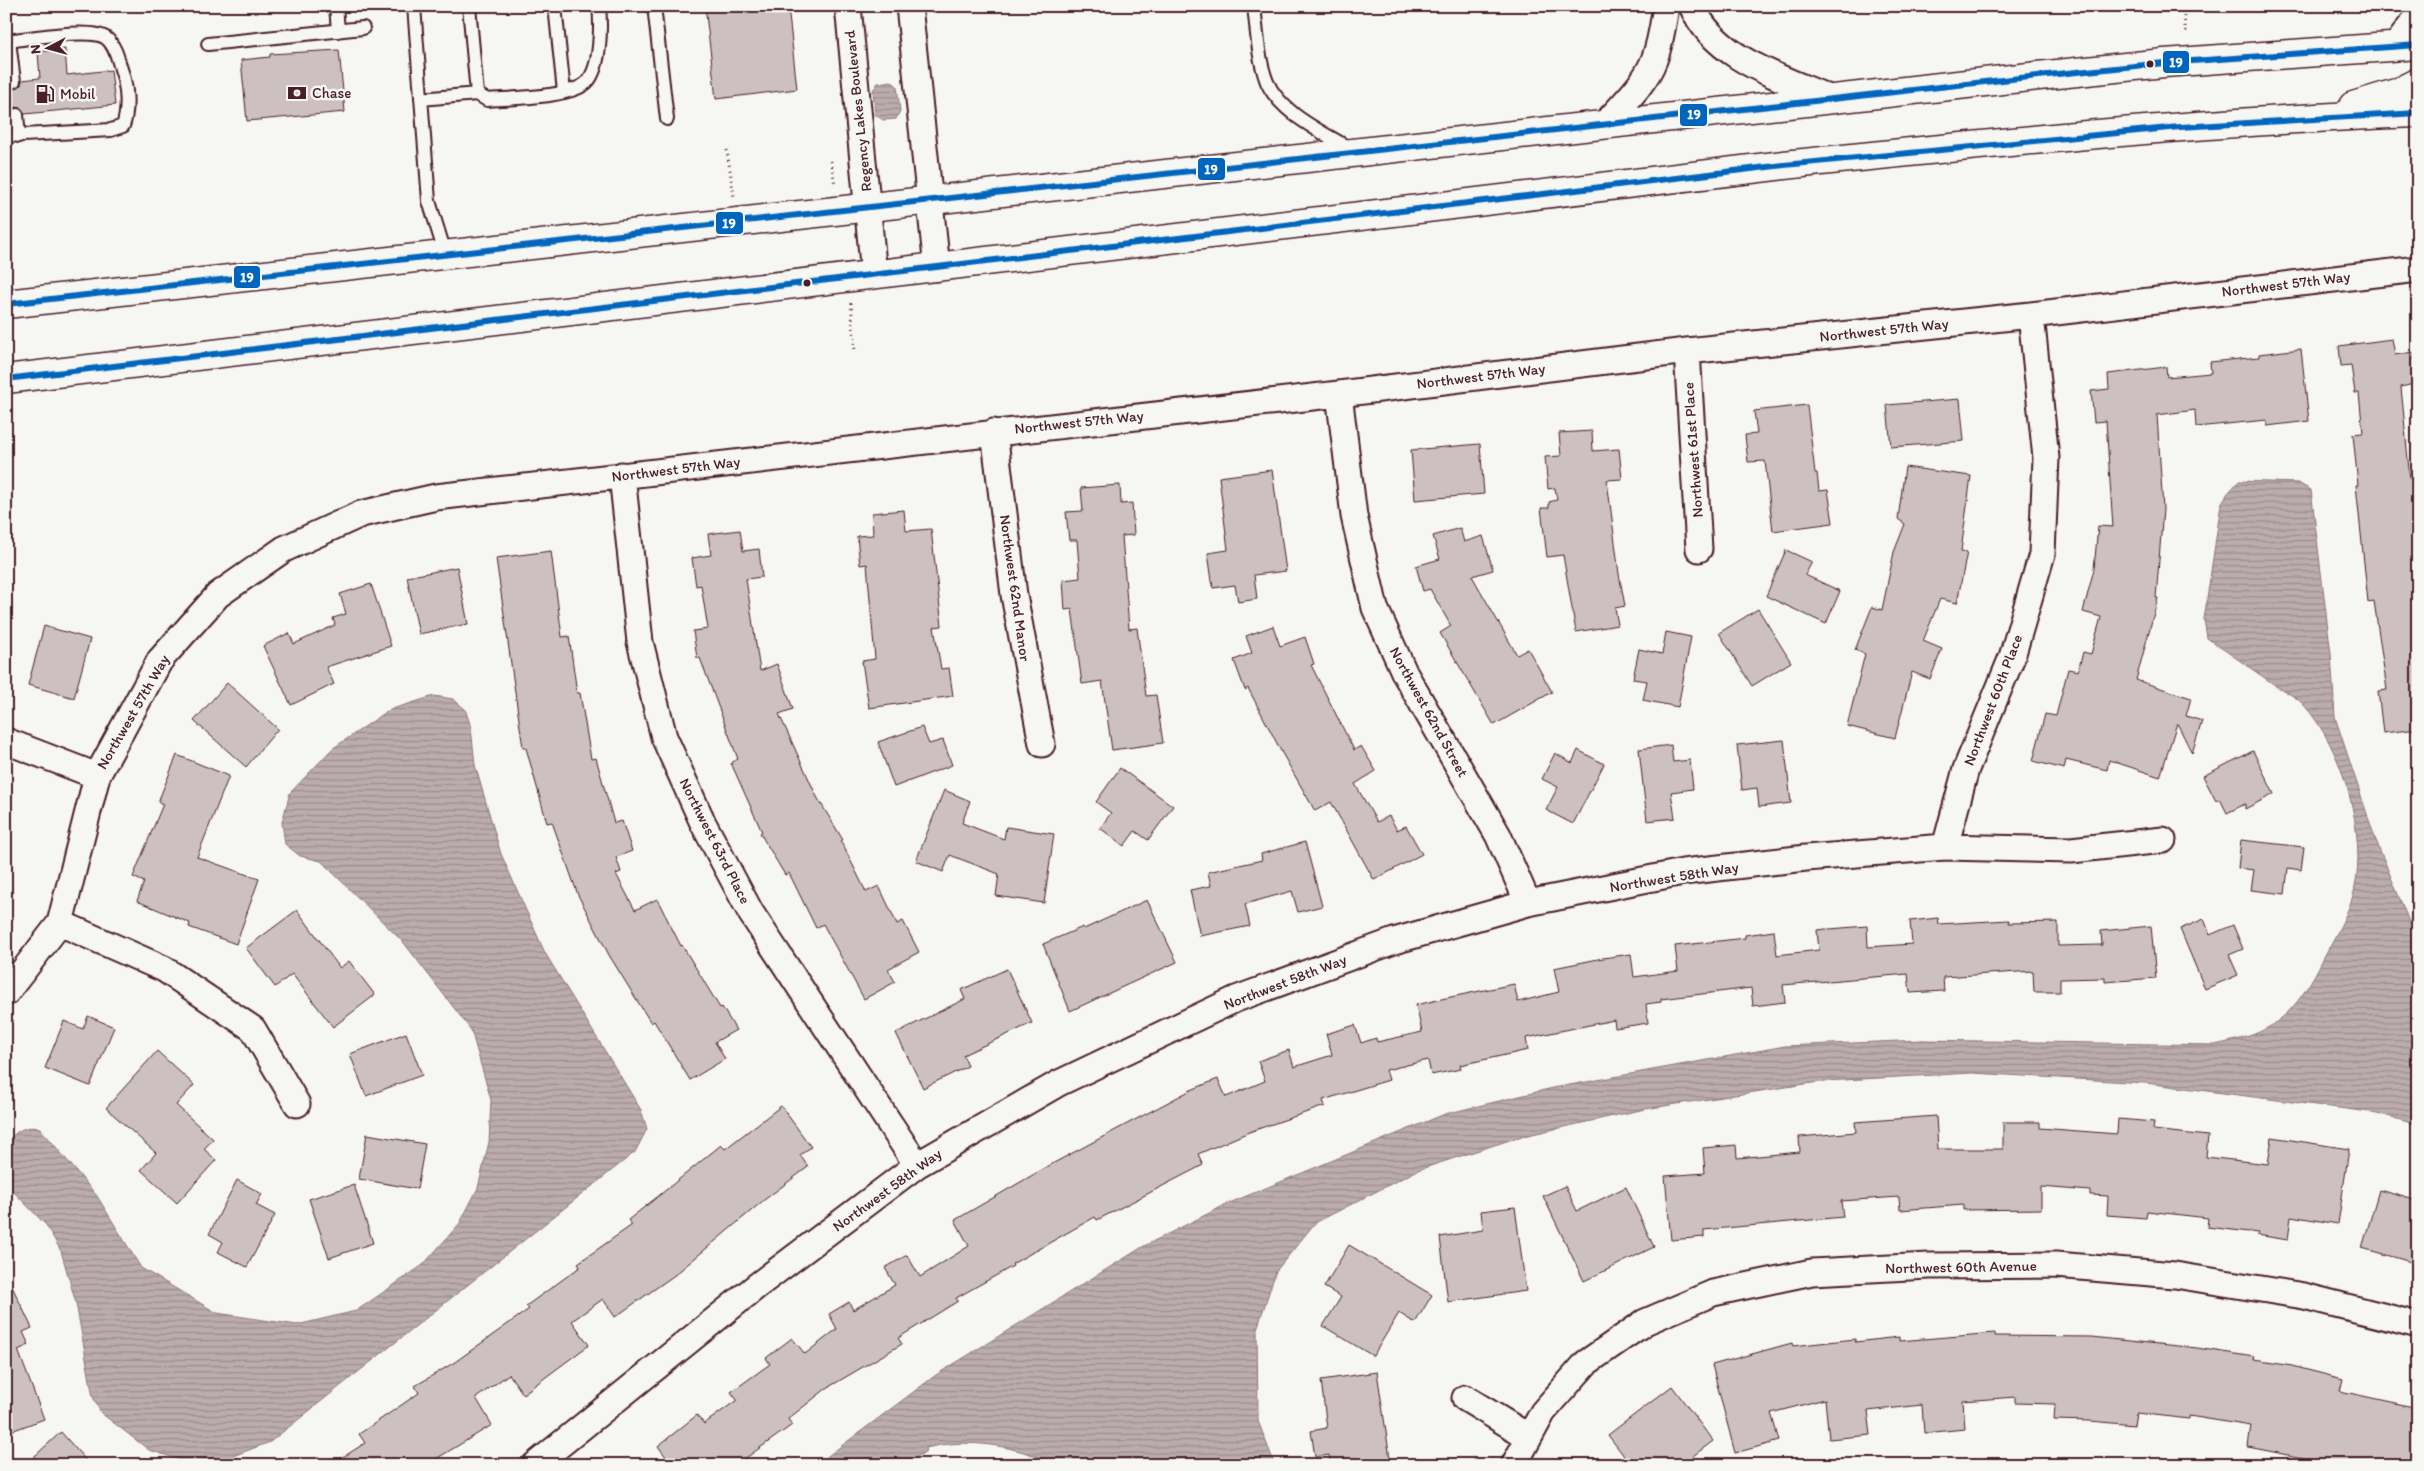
<svg xmlns="http://www.w3.org/2000/svg" width="2424" height="1471" viewBox="0 0 2424 1471" font-family="Itim,sans-serif">
	<style>
		.water { fill: url(#water-rules); stroke: #8e747a }
		.building { fill: #ccc1c0; stroke: #4a1f2b }
		.lines { fill: none; stroke-linecap: round; stroke-linejoin: round }
		.lane-casing { stroke: #4a1f2b; stroke-width: 16 }
		.street-casing { stroke: #4a1f2b; stroke-width: 29 }
		.primary-casing { stroke: #4a1f2b; stroke-width: 31 }
		.path { stroke: #4a1f2b; stroke-width: 3; stroke-dasharray: 1 4; stroke-linecap: butt }
		.lane { stroke: #f6f6f2; stroke-width: 12 }
		.street { stroke: #f6f6f2; stroke-width: 25 }
		.primary { stroke: #f6f6f2; stroke-width: 28 }
		.bus-1-casing { stroke: #f6f6f2; stroke-width: 10 }
		.bus-1 { stroke: #0065bd; stroke-width: 6 }
		.bus-dot { fill: #4a1f2b; stroke: #f6f6f2; stroke-width: 2 }
		.labels { text-anchor: middle; stroke-width: 5; stroke-linejoin: round; paint-order: stroke }
		.poi-label { font-size: 15px; fill: #4a1f2b; stroke: #f6f6f2; text-anchor: start }
		.street-label { font-size: 15px; fill: #4a1f2b; stroke: #f6f6f2 }
		.line-badge { stroke: #f6f6f2; stroke-width: 2 }
		.badge-label { font-size: 14px; text-anchor: middle; font-weight: bold; fill: #fff }
	</style>
	<defs>
		<pattern id="water-rules" width="6" height="5" patternUnits="userSpaceOnUse" patternTransform="scale(1.25)"><rect width="6" height="5" fill="#bbadae"/><path d="M0 2.5h6" fill="none" stroke="#9a8c8e"/></pattern>
	</defs>
	<rect width="100%" height="100%" fill="#f6f6f2"/>
	<filter id="ink" filterUnits="userSpaceOnUse"><feTurbulence type="fractalNoise" baseFrequency=".02" numOctaves="2"/><feDisplacementMap in="SourceGraphic" scale="10" xChannelSelector="R" yChannelSelector="G"/><feConvolveMatrix kernelMatrix="1 2 1 2 8 2 1 2 1" color-interpolation-filters="sRGB"/></filter>
	<g filter="url(#ink)">
		<path class="water" d="M 891,81 L 897,86 L 900,111 L 896,119 L 883,120 L 875,114 L 873,90 L 878,83 Z
			M 2239,481 L 2298,483 L 2311,490 L 2331,654 L 2335,717 L 2375,838 L 2408,919 L 2418,931 L 2418,1125 L 2377,1113 L 2146,1083 L 1972,1073 L 1825,1081 L 1645,1109 L 1519,1137 L 1418,1170 L 1315,1223 L 1276,1271 L 1257,1329 L 1258,1421 L 1275,1465 L 1057,1465 C 1018,1446 968,1437 926,1448 L 925,1452 L 903,1465 L 816,1465 L 936,1375 L 1144,1246 L 1227,1204 L 1445,1114 L 1553,1088 L 1785,1046 L 1922,1040 L 2215,1045 C 2236,1040 2257,1036 2275,1023 C 2297,1008 2313,980 2324,957 C 2335,936 2348,915 2354,892 C 2368,835 2343,748 2303,704 C 2295,696 2282,690 2272,683 C 2250,668 2229,653 2207,638 L 2204,619 L 2221,504 L 2228,493 Z
			M 434,696 L 453,699 L 465,709 L 471,727 L 475,765 L 501,854 L 545,953 L 641,1110 L 647,1129 L 635,1152 L 270,1442 L 217,1462 L 191,1463 L 149,1450 L 101,1413 L 93,1397 L 76,1303 L 61,1251 L 46,1225 L 6,1184 L 6,1142 C 17,1131 24,1125 40,1128 L 97,1196 L 141,1268 L 217,1313 L 297,1325 L 356,1311 L 423,1265 L 460,1223 L 478,1188 L 489,1142 L 491,1100 L 471,1030 L 404,943 L 321,861 L 300,856 L 285,844 L 282,822 L 290,793 L 332,749 L 389,710 Z"/>
		<path class="building" d="M 705,6 L 788,6 L 797,89 L 716,99 Z
			M 65,49 L 67,75 L 111,70 L 115,105 L 25,114 L 21,108 L 16,107 L 6,116 L 6,83 L 10,88 L 15,89 L 21,85 L 22,80 L 40,78 L 38,52 Z
			M 339,50 L 345,112 L 247,121 L 241,60 L 270,57 L 270,54 Z
			M 2392,339 L 2395,355 L 2413,352 L 2418,383 L 2401,387 L 2410,480 L 2418,480 L 2418,729 L 2383,733 L 2378,691 L 2387,690 L 2374,601 L 2368,602 L 2356,485 L 2358,485 L 2353,434 L 2363,433 L 2359,393 L 2355,393 L 2351,365 L 2341,366 L 2339,346 Z
			M 2301,349 L 2309,421 L 2267,426 L 2267,420 L 2196,427 L 2195,410 L 2157,415 L 2163,509 L 2156,598 L 2158,598 L 2136,680 L 2191,698 L 2186,716 L 2202,721 L 2192,753 L 2177,723 L 2160,777 L 2109,760 L 2107,770 L 2066,760 L 2064,769 L 2033,761 L 2045,714 L 2056,716 L 2068,669 L 2078,671 L 2083,652 L 2091,654 L 2101,617 L 2083,612 L 2094,569 L 2098,526 L 2113,527 L 2106,421 L 2094,422 L 2091,391 L 2109,389 L 2108,374 L 2166,367 L 2167,377 L 2211,373 L 2210,362 L 2259,357 L 2259,354 Z
			M 1960,399 L 1964,441 L 1891,447 L 1887,405 Z
			M 1807,405 L 1815,473 L 1817,473 L 1819,491 L 1828,490 L 1833,523 L 1773,531 L 1765,461 L 1748,462 L 1745,435 L 1757,434 L 1754,411 Z
			M 1592,431 L 1593,451 L 1619,449 L 1622,479 L 1607,480 L 1619,574 L 1625,606 L 1615,608 L 1618,625 L 1576,632 L 1563,555 L 1547,557 L 1541,508 L 1549,508 L 1549,502 L 1557,500 L 1555,488 L 1548,489 L 1545,457 L 1561,456 L 1559,433 Z
			M 1480,444 L 1484,494 L 1415,500 L 1411,450 Z
			M 1905,467 L 1971,476 L 1961,551 L 1967,552 L 1957,603 L 1940,599 L 1923,641 L 1942,649 L 1930,679 L 1912,672 L 1895,738 L 1847,726 L 1865,654 L 1855,650 L 1872,607 L 1882,610 L 1894,552 L 1905,524 L 1898,519 Z
			M 1272,470 L 1286,571 L 1254,575 L 1257,599 L 1238,602 L 1235,585 L 1213,588 L 1208,553 L 1228,550 L 1219,477 Z
			M 1120,485 L 1121,504 L 1132,503 L 1134,535 L 1122,536 L 1129,629 L 1137,628 L 1146,696 L 1156,695 L 1163,743 L 1112,750 L 1102,681 L 1082,684 L 1072,609 L 1065,610 L 1063,580 L 1080,578 L 1077,540 L 1069,540 L 1066,512 L 1083,511 L 1081,488 Z
			M 904,510 L 906,531 L 931,529 L 942,626 L 934,627 L 941,669 L 949,668 L 953,696 L 869,708 L 862,661 L 875,659 L 867,564 L 860,565 L 857,536 L 873,535 L 872,513 Z
			M 1460,528 L 1464,542 L 1483,536 L 1493,570 L 1472,576 L 1517,655 L 1528,649 L 1552,692 L 1494,725 L 1440,633 L 1451,626 L 1430,589 L 1423,591 L 1416,566 L 1440,559 L 1433,536 Z
			M 740,530 L 743,551 L 759,549 L 762,577 L 746,579 L 760,671 L 777,664 L 793,709 L 779,714 L 817,797 L 843,840 L 841,841 L 866,892 L 879,886 L 897,924 L 903,921 L 919,952 L 888,969 L 895,982 L 864,999 L 823,924 L 816,928 L 789,873 L 785,875 L 760,833 L 762,832 L 731,763 L 738,759 L 700,658 L 697,658 L 693,631 L 708,629 L 701,585 L 696,586 L 692,558 L 711,555 L 708,534 Z
			M 1786,550 L 1812,562 L 1805,575 L 1840,591 L 1826,624 L 1766,596 Z
			M 551,551 L 562,637 L 569,636 L 577,693 L 580,693 L 591,759 L 596,758 L 614,823 L 622,821 L 632,851 L 616,857 L 621,872 L 616,874 L 635,910 L 657,899 L 681,946 L 682,945 L 720,1008 L 722,1007 L 736,1030 L 715,1042 L 725,1059 L 690,1080 L 654,1021 L 651,1023 L 609,955 L 578,895 L 552,822 L 547,823 L 526,748 L 523,748 L 496,558 Z
			M 457,567 L 468,624 L 419,634 L 407,577 Z
			M 371,584 L 391,646 L 326,667 L 334,684 L 291,705 L 263,646 L 289,633 L 294,644 L 335,625 L 333,618 L 346,614 L 340,594 Z
			M 1758,609 L 1791,662 L 1752,686 L 1719,633 Z
			M 44,626 L 90,639 L 74,698 L 28,685 Z
			M 1273,626 L 1280,646 L 1305,637 L 1314,664 L 1311,665 L 1354,750 L 1361,746 L 1376,771 L 1355,784 L 1377,822 L 1389,816 L 1397,830 L 1406,826 L 1422,854 L 1374,880 L 1331,802 L 1315,811 L 1282,753 L 1248,688 L 1245,690 L 1234,660 L 1252,653 L 1246,636 Z
			M 1666,632 L 1691,637 L 1678,707 L 1643,700 L 1647,681 L 1633,679 L 1639,649 L 1662,654 Z
			M 227,683 L 278,729 L 246,767 L 194,721 Z
			M 922,727 L 929,744 L 943,740 L 952,765 L 894,787 L 878,742 Z
			M 1784,740 L 1791,803 L 1759,807 L 1757,788 L 1742,790 L 1737,745 Z
			M 1671,745 L 1673,762 L 1690,760 L 1693,789 L 1671,792 L 1675,818 L 1647,821 L 1639,749 Z
			M 1578,750 L 1604,764 L 1573,824 L 1546,810 L 1558,787 L 1542,779 L 1555,753 L 1572,763 Z
			M 2253,751 L 2274,794 L 2245,809 L 2245,804 L 2227,813 L 2220,799 L 2216,801 L 2203,776 Z
			M 177,755 L 229,776 L 197,857 L 259,879 L 236,944 L 189,927 L 190,923 L 137,901 L 144,882 L 133,877 L 163,804 L 158,802 Z
			M 1120,768 L 1173,806 L 1148,840 L 1135,831 L 1124,846 L 1100,828 L 1111,813 L 1096,802 Z
			M 944,790 L 970,801 L 962,823 L 1004,839 L 1006,827 L 1054,834 L 1044,903 L 996,896 L 999,874 L 950,855 L 943,872 L 916,861 Z
			M 2241,840 L 2304,847 L 2301,870 L 2288,868 L 2285,894 L 2251,890 L 2254,870 L 2238,868 Z
			M 1305,842 L 1322,906 L 1298,912 L 1292,891 L 1245,904 L 1250,926 L 1200,936 L 1190,890 L 1211,886 L 1208,872 L 1262,860 L 1261,854 Z
			M 1147,900 L 1177,962 L 1070,1011 L 1043,944 L 1083,927 L 1084,929 Z
			M 297,910 L 340,968 L 349,961 L 375,995 L 333,1027 L 292,974 L 275,987 L 246,948 Z
			M 1938,918 L 1939,924 L 2009,920 L 2009,923 L 2058,922 L 2058,946 L 2102,945 L 2101,931 L 2151,926 L 2156,978 L 2105,982 L 2105,978 L 2060,979 L 2060,992 L 2034,992 L 2033,971 L 1943,977 L 1944,991 L 1910,993 L 1908,974 L 1783,985 L 1785,1002 L 1753,1006 L 1751,988 L 1661,999 L 1661,1002 L 1646,1004 L 1648,1023 L 1615,1028 L 1614,1020 L 1526,1038 L 1528,1050 L 1460,1065 L 1461,1069 L 1431,1075 L 1428,1060 L 1386,1070 L 1389,1080 L 1323,1100 L 1325,1106 L 1249,1132 L 1198,1154 L 1203,1165 L 1097,1220 L 1095,1217 L 1012,1264 L 1013,1266 L 956,1298 L 958,1301 L 898,1338 L 902,1344 L 827,1388 L 788,1419 L 792,1425 L 736,1465 L 672,1465 L 658,1446 L 697,1415 L 704,1424 L 737,1400 L 731,1392 L 770,1364 L 766,1358 L 792,1338 L 805,1354 L 837,1329 L 829,1314 L 849,1302 L 853,1310 L 895,1285 L 885,1268 L 907,1255 L 920,1277 L 969,1246 L 955,1220 L 1050,1165 L 1191,1090 L 1218,1079 L 1226,1097 L 1265,1081 L 1258,1061 L 1289,1050 L 1294,1067 L 1332,1055 L 1326,1034 L 1355,1025 L 1361,1043 L 1376,1038 L 1377,1042 L 1422,1032 L 1416,1005 L 1446,998 L 1514,984 L 1518,1002 L 1559,992 L 1554,968 L 1603,958 L 1631,954 L 1634,977 L 1678,971 L 1675,946 L 1745,938 L 1745,935 L 1774,931 L 1777,955 L 1819,950 L 1817,930 L 1867,926 L 1868,947 L 1912,944 L 1910,921 Z
			M 2204,919 L 2210,935 L 2233,925 L 2243,949 L 2229,955 L 2238,975 L 2205,989 L 2180,929 Z
			M 1007,969 L 1032,1023 L 963,1055 L 968,1066 L 923,1088 L 896,1033 L 965,999 L 961,990 Z
			M 88,1016 L 114,1027 L 90,1086 L 45,1068 L 64,1021 L 83,1029 Z
			M 406,1033 L 422,1075 L 366,1096 L 350,1054 Z
			M 157,1051 L 194,1085 L 176,1105 L 213,1139 L 204,1149 L 216,1160 L 177,1203 L 141,1170 L 156,1153 L 106,1108 Z
			M 781,1106 L 811,1147 L 800,1155 L 808,1167 L 764,1200 L 676,1274 L 615,1317 L 603,1299 L 572,1321 L 589,1345 L 523,1394 L 509,1374 L 476,1398 L 492,1425 L 426,1465 L 331,1465 L 365,1443 L 359,1434 L 419,1393 L 415,1386 L 455,1362 L 529,1309 L 526,1306 L 580,1267 L 578,1263 L 632,1225 L 628,1220 L 661,1194 L 721,1145 L 725,1149 Z
			M 1936,1116 L 1938,1149 L 2003,1149 L 2003,1122 L 2040,1122 L 2040,1128 L 2117,1134 L 2118,1119 L 2154,1122 L 2153,1130 L 2208,1136 L 2206,1157 L 2268,1164 L 2272,1137 L 2349,1149 L 2338,1224 L 2291,1216 L 2288,1240 L 2257,1235 L 2258,1233 L 2207,1227 L 2208,1218 L 2147,1211 L 2146,1218 L 2107,1215 L 2108,1196 L 2090,1195 L 2090,1191 L 2041,1187 L 2041,1209 L 1963,1210 L 1963,1205 L 1900,1210 L 1899,1197 L 1841,1201 L 1843,1217 L 1704,1230 L 1704,1237 L 1671,1240 L 1665,1176 L 1705,1173 L 1703,1148 L 1736,1145 L 1737,1158 L 1800,1152 L 1799,1137 L 1856,1132 L 1855,1122 Z
			M 367,1134 L 425,1144 L 417,1189 L 359,1179 Z
			M 237,1180 L 262,1194 L 256,1205 L 275,1215 L 247,1267 L 218,1252 L 223,1242 L 209,1234 Z
			M 354,1185 L 373,1243 L 329,1258 L 309,1199 Z
			M 1565,1186 L 1577,1211 L 1626,1187 L 1654,1247 L 1584,1281 L 1543,1196 Z
			M 2379,1190 L 2418,1201 L 2418,1264 L 2362,1248 Z
			M 1515,1207 L 1526,1291 L 1448,1302 L 1440,1237 L 1483,1230 L 1481,1211 Z
			M 1349,1245 L 1432,1295 L 1415,1323 L 1399,1313 L 1373,1356 L 1323,1326 L 1341,1297 L 1324,1287 Z
			M 6,1274 L 32,1328 L 23,1332 L 29,1345 L 18,1350 L 44,1419 L 6,1433 Z
			M 1995,1333 L 1995,1336 L 2091,1337 L 2197,1348 L 2255,1357 L 2254,1360 L 2292,1366 L 2343,1379 L 2340,1391 L 2418,1408 L 2418,1465 L 2340,1465 L 2248,1447 L 2251,1426 L 2189,1416 L 2189,1419 L 2136,1413 L 2134,1425 L 2090,1421 L 2054,1420 L 2055,1404 L 2015,1403 L 2015,1397 L 1963,1401 L 1965,1429 L 1924,1433 L 1922,1405 L 1868,1411 L 1871,1435 L 1829,1439 L 1825,1399 L 1771,1413 L 1779,1441 L 1735,1453 L 1712,1365 L 1792,1343 L 1793,1346 L 1855,1339 L 1855,1342 L 1899,1337 L 1899,1341 Z
			M 1377,1372 L 1391,1465 L 1331,1465 L 1329,1455 L 1315,1457 L 1311,1431 L 1327,1428 L 1321,1380 Z
			M 1672,1386 L 1713,1441 L 1681,1465 L 1631,1465 L 1608,1435 Z
			M 61,1432 L 90,1465 L 25,1465 Z"/>
		<g class="lines">
			<g class="lane-casing">
				<path id="lane" d="M 336,6 L 338,31
					M 414,6 L 429,201 L 445,253
					M 469,6 L 477,94
					M 555,6 L 564,92
					M 654,6 L 667,119
					M 1254,6 C 1257,31 1258,59 1267,82 C 1281,114 1323,132 1350,149
					M 6,41 C 26,39 91,27 106,38 C 115,45 118,59 121,69 C 127,86 129,109 123,126 L 111,130 L 6,136
					M 9,41 L 14,81
					M 208,44 L 363,28
					M 421,99 L 477,94 L 487,100 C 509,98 574,98 588,81 C 601,65 601,26 599,6
					M 17,115 L 19,136"/>
			</g>
			<g class="street-casing">
				<path id="street" d="M 848,6 L 874,275
					M 909,6 L 937,268
					M 1692,6 C 1716,60 1781,77 1831,99
					M 2396,46 L 2418,16
					M 1605,124 C 1622,105 1645,84 1654,60 C 1661,42 1663,24 1666,6
					M 1687,351 L 1699,549
					M 1339,394 L 1354,516 L 1375,608 L 1405,674 L 1498,835 L 1528,903
					M 994,432 L 1014,595 L 1042,744
					M 622,475 L 640,642 L 664,737 L 703,823 L 751,913 L 917,1165
					M 6,741 L 97,776
					M 1945,847 L 1966,769 L 2012,657 L 2042,554 L 2046,458 L 2031,315
					M 60,923 L 164,969 L 253,1029 L 297,1104
					M 6,993 L 60,923 L 97,776 L 160,660 L 218,595 L 284,549 L 361,514 L 436,497 L 1339,394 L 1687,351 L 2031,315 L 2418,269
					M 1465,1398 L 1529,1437
					M 535,1465 L 758,1285 L 917,1165 L 1059,1083 L 1236,999 L 1394,941 L 1528,903 L 1683,872 L 1806,858 L 1945,847 L 2071,850 L 2163,840
					M 1514,1465 L 1543,1412 L 1586,1363 L 1645,1322 L 1713,1293 L 1812,1272 L 1929,1266 L 2056,1265 L 2175,1275 L 2304,1296 L 2418,1325"/>
			</g>
			<g class="primary-casing">
				<path id="primary" d="M 2353,106 L 2396,93 L 2418,82
					M 6,304 L 2038,76 L 2164,63 L 2418,45
					M 6,379 L 1784,165 C 1995,143 2206,121 2418,113"/>
			</g>
			<path class="path" d="M 2183,6 L 2186,35
				M 727,150 L 734,197
				M 831,161 L 835,185
				M 851,303 L 855,351"/>
			<use href="#lane" class="lane"/>
			<use href="#street" class="street"/>
			<use href="#primary" class="primary"/>
			<g class="bus-1-casing">
				<path id="bus-1" d="M 6,304 L 2038,76 L 2164,63 L 2418,45
					M 6,379 L 1784,165 L 2180,127 L 2418,113"/>
			</g>
			<use href="#bus-1" class="bus-1"/>
		</g>
	</g>
	<defs>
		<g id="bank-bare" transform="scale(1.5)"><path d="M-6-4H6V4H-6ZM0-2.3a2.3 2.3 0 1 0 0 4.6a2.3 2.3 0 1 0 0-4.6Z" fill="#4a1f2b" stroke="#f6f6f2" stroke-width="2.5" paint-order="stroke"/></g>
		<g id="fuel-bare" transform="scale(1.5)"><path d="M-5.5-6h7V0h2V4h1.3V-2.5L3-4.5l.8-.8L6-3V5H2.5V1h-1V6h-7ZM-4.2-4.7v3.2H.2V-4.7Z" fill="#4a1f2b" stroke="#f6f6f2" stroke-width="2.5" paint-order="stroke"/></g>
	</defs>
	<g fill-rule="evenodd">
		<use href="#bank-bare" x="297" y="93"/>
		<use href="#fuel-bare" x="45" y="94"/>
	</g>
	<g class="bus-dot">
		<circle cx="2150" cy="64" r="4.5"/>
		<circle cx="807" cy="283" r="4.5"/>
	</g>
	<g class="labels">
		<g class="poi-label">
			<text x="312" y="98">Chase</text>
			<text x="60" y="99">Mobil</text>
		</g>
		<g class="street-label">
			<text transform="translate(858 111) rotate(-96)" y="5">Regency Lakes Boulevard</text>
			<text transform="translate(2286 284) rotate(-7)" y="5">Northwest 57th Way</text>
			<text transform="translate(1884 330) rotate(-6)" y="5">Northwest 57th Way</text>
			<text transform="translate(1481 376) rotate(-7)" y="5">Northwest 57th Way</text>
			<text transform="translate(1079 422) rotate(-6)" y="5">Northwest 57th Way</text>
			<text transform="translate(1693 450) rotate(-94)" y="5">Northwest 61st Place</text>
			<text transform="translate(676 469) rotate(-7)" y="5">Northwest 57th Way</text>
			<text transform="translate(1015 588) rotate(82)" y="5">Northwest 62nd Manor</text>
			<text transform="translate(1993 700) rotate(-69)" y="5">Northwest 60th Place</text>
			<text transform="translate(133 712) rotate(-60)" y="5">Northwest 57th Way</text>
			<text transform="translate(1429 712) rotate(61)" y="5">Northwest 62nd Street</text>
			<text transform="translate(715 841) rotate(63)" y="5">Northwest 63rd Place</text>
			<text transform="translate(1674 877) rotate(-9)" y="5">Northwest 58th Way</text>
			<text transform="translate(1285 982) rotate(-21)" y="5">Northwest 58th Way</text>
			<text transform="translate(887 1190) rotate(-36)" y="5">Northwest 58th Way</text>
			<text transform="translate(1961 1267) rotate(-1)" y="5">Northwest 60th Avenue</text>
		</g>
	</g>
	<g class="line-badge">
		<rect x="2162" y="50" width="28" height="24" rx="5" fill="#0065bd"/>
		<rect x="1679" y="103" width="29" height="24" rx="5" fill="#0065bd"/>
		<rect x="1197" y="157" width="29" height="24" rx="5" fill="#0065bd"/>
		<rect x="715" y="211" width="29" height="24" rx="5" fill="#0065bd"/>
		<rect x="233" y="265" width="28" height="24" rx="5" fill="#0065bd"/>
	</g>
	<g class="badge-label">
		<text x="2176" y="67">19</text>
		<text x="1694" y="119">19</text>
		<text x="1211" y="174">19</text>
		<text x="729" y="228">19</text>
		<text x="247" y="282">19</text>
	</g>
	<rect width="2424" height="1471" fill="none" stroke="#f6f6f2" stroke-width="25"/>
	<rect x="12" y="12" width="2399" height="1446" fill="none" stroke="#4a1f2b" stroke-width="2" filter="url(#ink)"/>
	<g transform="translate(48 48) rotate(264)" stroke="#f6f6f2" stroke-width="4" paint-order="stroke">
	<path d="M0-4L9 19L0 12L-9 19Z" fill="#4a1f2b"/>
	<text y="-8" font-size="14" font-weight="bold" text-anchor="middle" fill="#4a1f2b">N</text>
	</g>
</svg>
